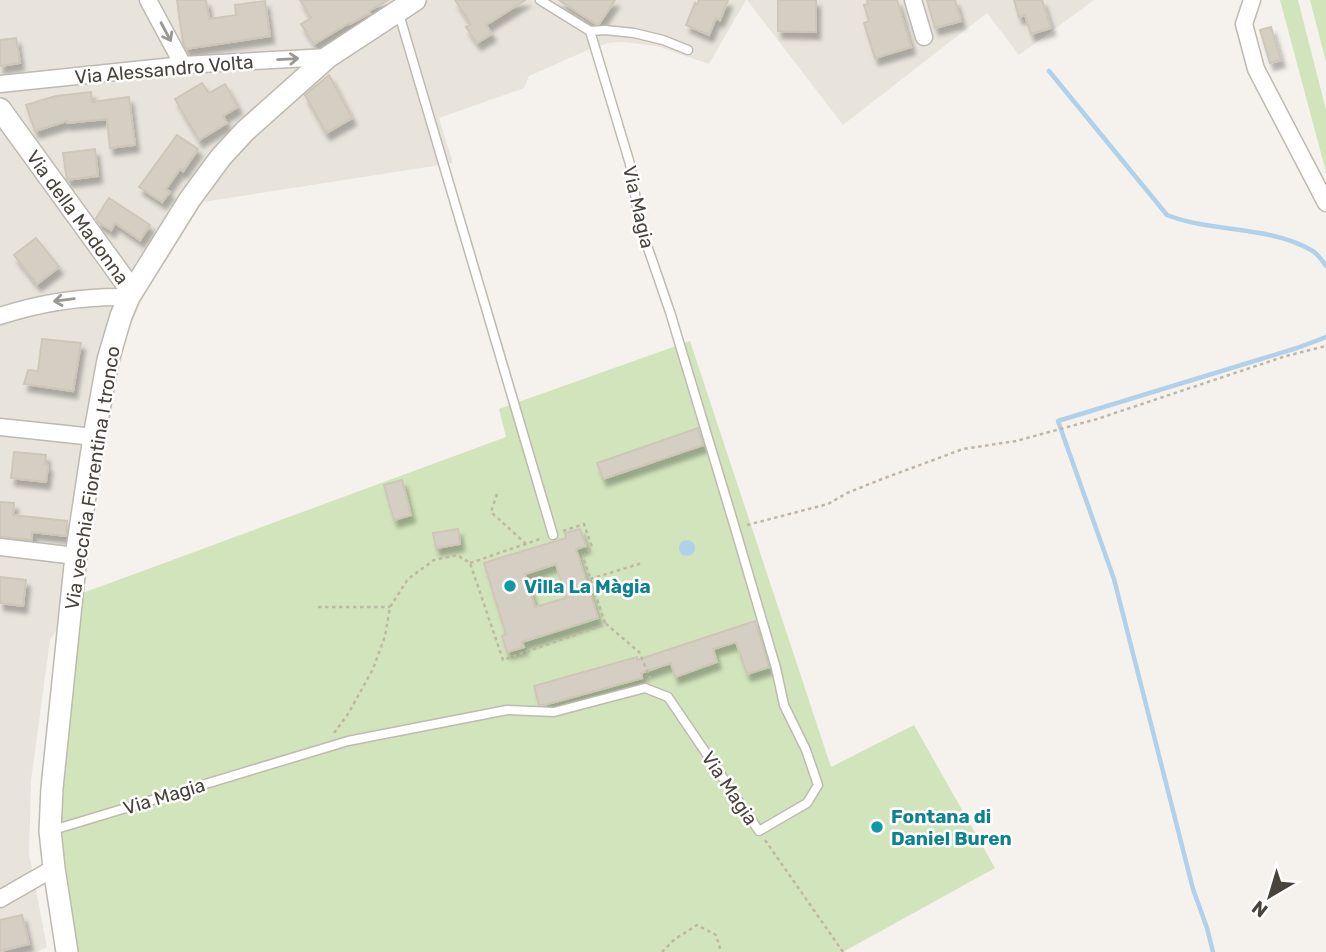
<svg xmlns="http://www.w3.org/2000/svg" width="1326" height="952" viewBox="0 0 1326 952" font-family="Rubik,sans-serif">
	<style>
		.residential { fill: #e8e4dc }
		.green { fill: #d1e4bb }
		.water { fill: #b1d1ea }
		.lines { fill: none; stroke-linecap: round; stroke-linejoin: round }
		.stream { stroke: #b1d1ea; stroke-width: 4.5 }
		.building { fill: #d5cfc3; stroke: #cfc6b7; stroke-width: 2; fill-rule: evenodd; filter: url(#shadow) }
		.service-casing { stroke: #bfbab0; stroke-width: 11 }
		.minor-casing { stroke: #bfbab0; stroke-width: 19 }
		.tertiary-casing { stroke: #bfbab0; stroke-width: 24 }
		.path { stroke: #c0b6a3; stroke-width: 2.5; stroke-dasharray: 3.5 3.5; stroke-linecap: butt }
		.service { stroke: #fff; stroke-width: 8 }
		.minor { stroke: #fff; stroke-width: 16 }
		.tertiary { stroke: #fff; stroke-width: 21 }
		.oneway { stroke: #9b9893 }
		.culture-dot { fill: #0f9aa8; stroke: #fff; stroke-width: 2.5 }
		.labels { text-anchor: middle; stroke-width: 5; stroke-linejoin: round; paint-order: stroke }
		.street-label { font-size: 19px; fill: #49443b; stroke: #fff }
		.culture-label { font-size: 19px; font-weight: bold; fill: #0d838f; stroke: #fff; text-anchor: start }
	</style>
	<defs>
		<filter id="shadow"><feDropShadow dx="4" dy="7" stdDeviation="2" flood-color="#0004"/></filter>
	</defs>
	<rect width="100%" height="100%" fill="#f5f2ed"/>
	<path class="residential" d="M 0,0 L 746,0 L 709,64 L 656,46 L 623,42 L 608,43 L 590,49 L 529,76 L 524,88 L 439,118 L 453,163 L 203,202 L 141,301 L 127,334 L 118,374 L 80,594 L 50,640 L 31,781 L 29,854 L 47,947 L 37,952 L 0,952 Z
		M 747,0 L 1094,0 L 1019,55 L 987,13 L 843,125 Z"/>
	<path class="green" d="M 1280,0 L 1298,0 L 1326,110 L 1326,172 Z
		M 1310,0 L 1326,0 L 1326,62 Z
		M 690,341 L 831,767 L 914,725 L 995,868 L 843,952 L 78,952 L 62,874 L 60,786 L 80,594 L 506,437 L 499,409 Z"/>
	<path class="water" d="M679 548a8 8 0 1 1 16 0a8 8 0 1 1-16 0Z"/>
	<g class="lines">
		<path class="stream" d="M 1049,71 L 1167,215 C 1213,233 1267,225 1311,250 C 1317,253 1322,260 1326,266
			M 1213,952 L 1207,928 L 1193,889 L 1114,579 L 1058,421 L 1297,348 L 1326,337"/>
	</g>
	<path class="building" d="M 177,0 L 206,0 L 209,19 L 236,15 L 235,5 L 265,1 L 270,36 L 186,49 L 183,43 Z
		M 300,0 L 388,0 L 369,11 L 370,13 L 350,24 L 349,23 L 314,44 L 301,24 L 311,18 Z
		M 455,0 L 525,0 L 486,25 L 492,34 L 477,43 L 466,27 L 471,24 Z
		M 559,0 L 615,0 L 599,24 L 596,24 Z
		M 699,0 L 728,0 L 720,20 L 716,18 L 709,35 L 686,25 L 695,3 L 697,5 Z
		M 778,0 L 816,0 L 816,32 L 778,31 Z
		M 867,0 L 897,0 L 911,47 L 875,58 L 864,23 L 869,21 L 864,5 L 868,4 Z
		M 927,0 L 955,0 L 961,21 L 935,28 Z
		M 1014,0 L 1042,0 L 1051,28 L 1031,34 L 1025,15 L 1019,17 Z
		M 1271,27 L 1281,60 L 1270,63 L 1260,30 Z
		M 16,38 L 20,63 L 0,66 L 0,40 Z
		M 329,75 L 352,118 L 326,133 L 305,95 Z
		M 202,83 L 209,93 L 225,84 L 238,107 L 223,116 L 227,123 L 199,140 L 175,99 Z
		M 91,92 L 92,102 L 129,97 L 135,145 L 110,148 L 107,119 L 67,123 L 67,121 L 35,131 L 26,105 L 56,96 Z
		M 177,135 L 198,149 L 183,171 L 180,169 L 166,189 L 170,192 L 162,202 L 139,187 Z
		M 95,149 L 98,176 L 67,180 L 63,153 Z
		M 109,198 L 150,225 L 140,240 L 115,223 L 111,230 L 98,222 L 96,218 Z
		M 36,238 L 59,267 L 37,284 L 14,255 Z
		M 42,339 L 81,343 L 73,391 L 24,384 L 28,370 L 38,371 Z
		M 698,428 L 703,445 L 603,479 L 597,463 Z
		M 14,452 L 46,455 L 45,464 L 48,465 L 46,482 L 11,478 Z
		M 402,480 L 411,515 L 394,520 L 384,485 Z
		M 0,502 L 14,503 L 13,515 L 67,521 L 66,536 L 32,532 L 32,540 L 0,537 Z
		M 458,529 L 460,544 L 436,548 L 433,533 Z
		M 580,529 L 586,546 L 576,549 L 598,618 L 522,642 L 524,647 L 507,652 L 502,636 L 506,634 L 484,563 L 566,538 L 565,533 ZM 556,564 L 566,598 L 535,607 L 525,574 Z
		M 0,577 L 26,580 L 23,606 L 0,603 Z
		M 755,621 L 769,667 L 747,674 L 736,642 L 713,649 L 717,662 L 675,677 L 671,663 L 641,673 L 642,678 L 544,705 L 539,705 L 534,686 L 637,657 L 637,660 Z
		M 22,915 L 29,944 L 0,951 L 0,920 Z"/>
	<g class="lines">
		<g class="service-casing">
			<path id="service" d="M 540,0 L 590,31 L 605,30 L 634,33 L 663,40 L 688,50
				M 399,14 L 553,535
				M 53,830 L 348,741 L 507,710 L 554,712 L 645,688 L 668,697 L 759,831 L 807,803 L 818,785 L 806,750 L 784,705 L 776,668 L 735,528 L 670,312 L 640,225 L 630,164 L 590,31"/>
		</g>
		<g class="minor-casing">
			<path id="minor" d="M 148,0 L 183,65
				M 913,0 L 924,37
				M 1252,0 L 1244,24 L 1256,69 L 1326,203
				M 0,84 L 183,65 L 328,57
				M 0,316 C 42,302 84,296 129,297
				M 0,427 L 94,437
				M 0,547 L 76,556
				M 0,899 L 54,868"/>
		</g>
		<g class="tertiary-casing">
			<path id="tertiary" d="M 0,109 L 132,291
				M 67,952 L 54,868 L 50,831 L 52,788 L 76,556 L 94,437 L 108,360 L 121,316 L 129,297 L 190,199 L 221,157 L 245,131 L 328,57 L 415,0"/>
		</g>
		<path class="path" d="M 497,494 L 491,512 L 526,544
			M 747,525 L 828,504 L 847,493 L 882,479 L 963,449 L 1016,441 L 1097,419 L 1286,356 L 1326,346
			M 563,531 L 584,524 L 592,547 L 583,557 L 605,623
			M 470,563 L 543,538
			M 590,579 L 642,563
			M 318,607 L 390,607
			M 334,733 L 348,714 L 373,669 L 385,636 L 390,607 L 408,579 L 434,560 L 457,555 L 470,563 L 503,660 L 606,624 L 639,652 L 651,680
			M 765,840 L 843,952
			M 662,952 L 675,939 L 697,925 L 716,935 L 721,952"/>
		<use href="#service" class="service"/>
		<use href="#minor" class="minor"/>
		<use href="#tertiary" class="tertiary"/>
	</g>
	<defs><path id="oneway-shaft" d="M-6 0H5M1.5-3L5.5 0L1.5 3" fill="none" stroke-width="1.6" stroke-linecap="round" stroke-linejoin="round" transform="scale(1.75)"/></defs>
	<g class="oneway">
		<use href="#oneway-shaft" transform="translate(166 32) rotate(62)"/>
		<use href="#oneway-shaft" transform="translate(288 59) rotate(-3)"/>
		<use href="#oneway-shaft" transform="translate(64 300) rotate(172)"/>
	</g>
	<g class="culture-dot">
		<circle cx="510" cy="586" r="7"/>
		<circle cx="877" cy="827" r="7"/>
	</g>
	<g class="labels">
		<g class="street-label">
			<text transform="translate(164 69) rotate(-5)" y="7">Via Alessandro Volta</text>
			<text transform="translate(639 207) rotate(77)" y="7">Via Magia</text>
			<text transform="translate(78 217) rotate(54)" y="7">Via della Madonna</text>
			<text transform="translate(92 478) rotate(-81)" y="7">Via vecchia Fiorentina I tronco</text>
			<text transform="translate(730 788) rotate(56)" y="7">Via Magia</text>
			<text transform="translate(164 796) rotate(-17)" y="7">Via Magia</text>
		</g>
		<g class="culture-label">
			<text x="524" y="593">Villa La Màgia</text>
			<text x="891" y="823">Fontana di<tspan x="891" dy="22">Daniel Buren</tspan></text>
		</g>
	</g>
	<g transform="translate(1270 896) rotate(218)" stroke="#ffffff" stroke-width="5" paint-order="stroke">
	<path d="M0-5L12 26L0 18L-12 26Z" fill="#49443b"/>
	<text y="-10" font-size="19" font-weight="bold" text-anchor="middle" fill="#49443b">N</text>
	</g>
</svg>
